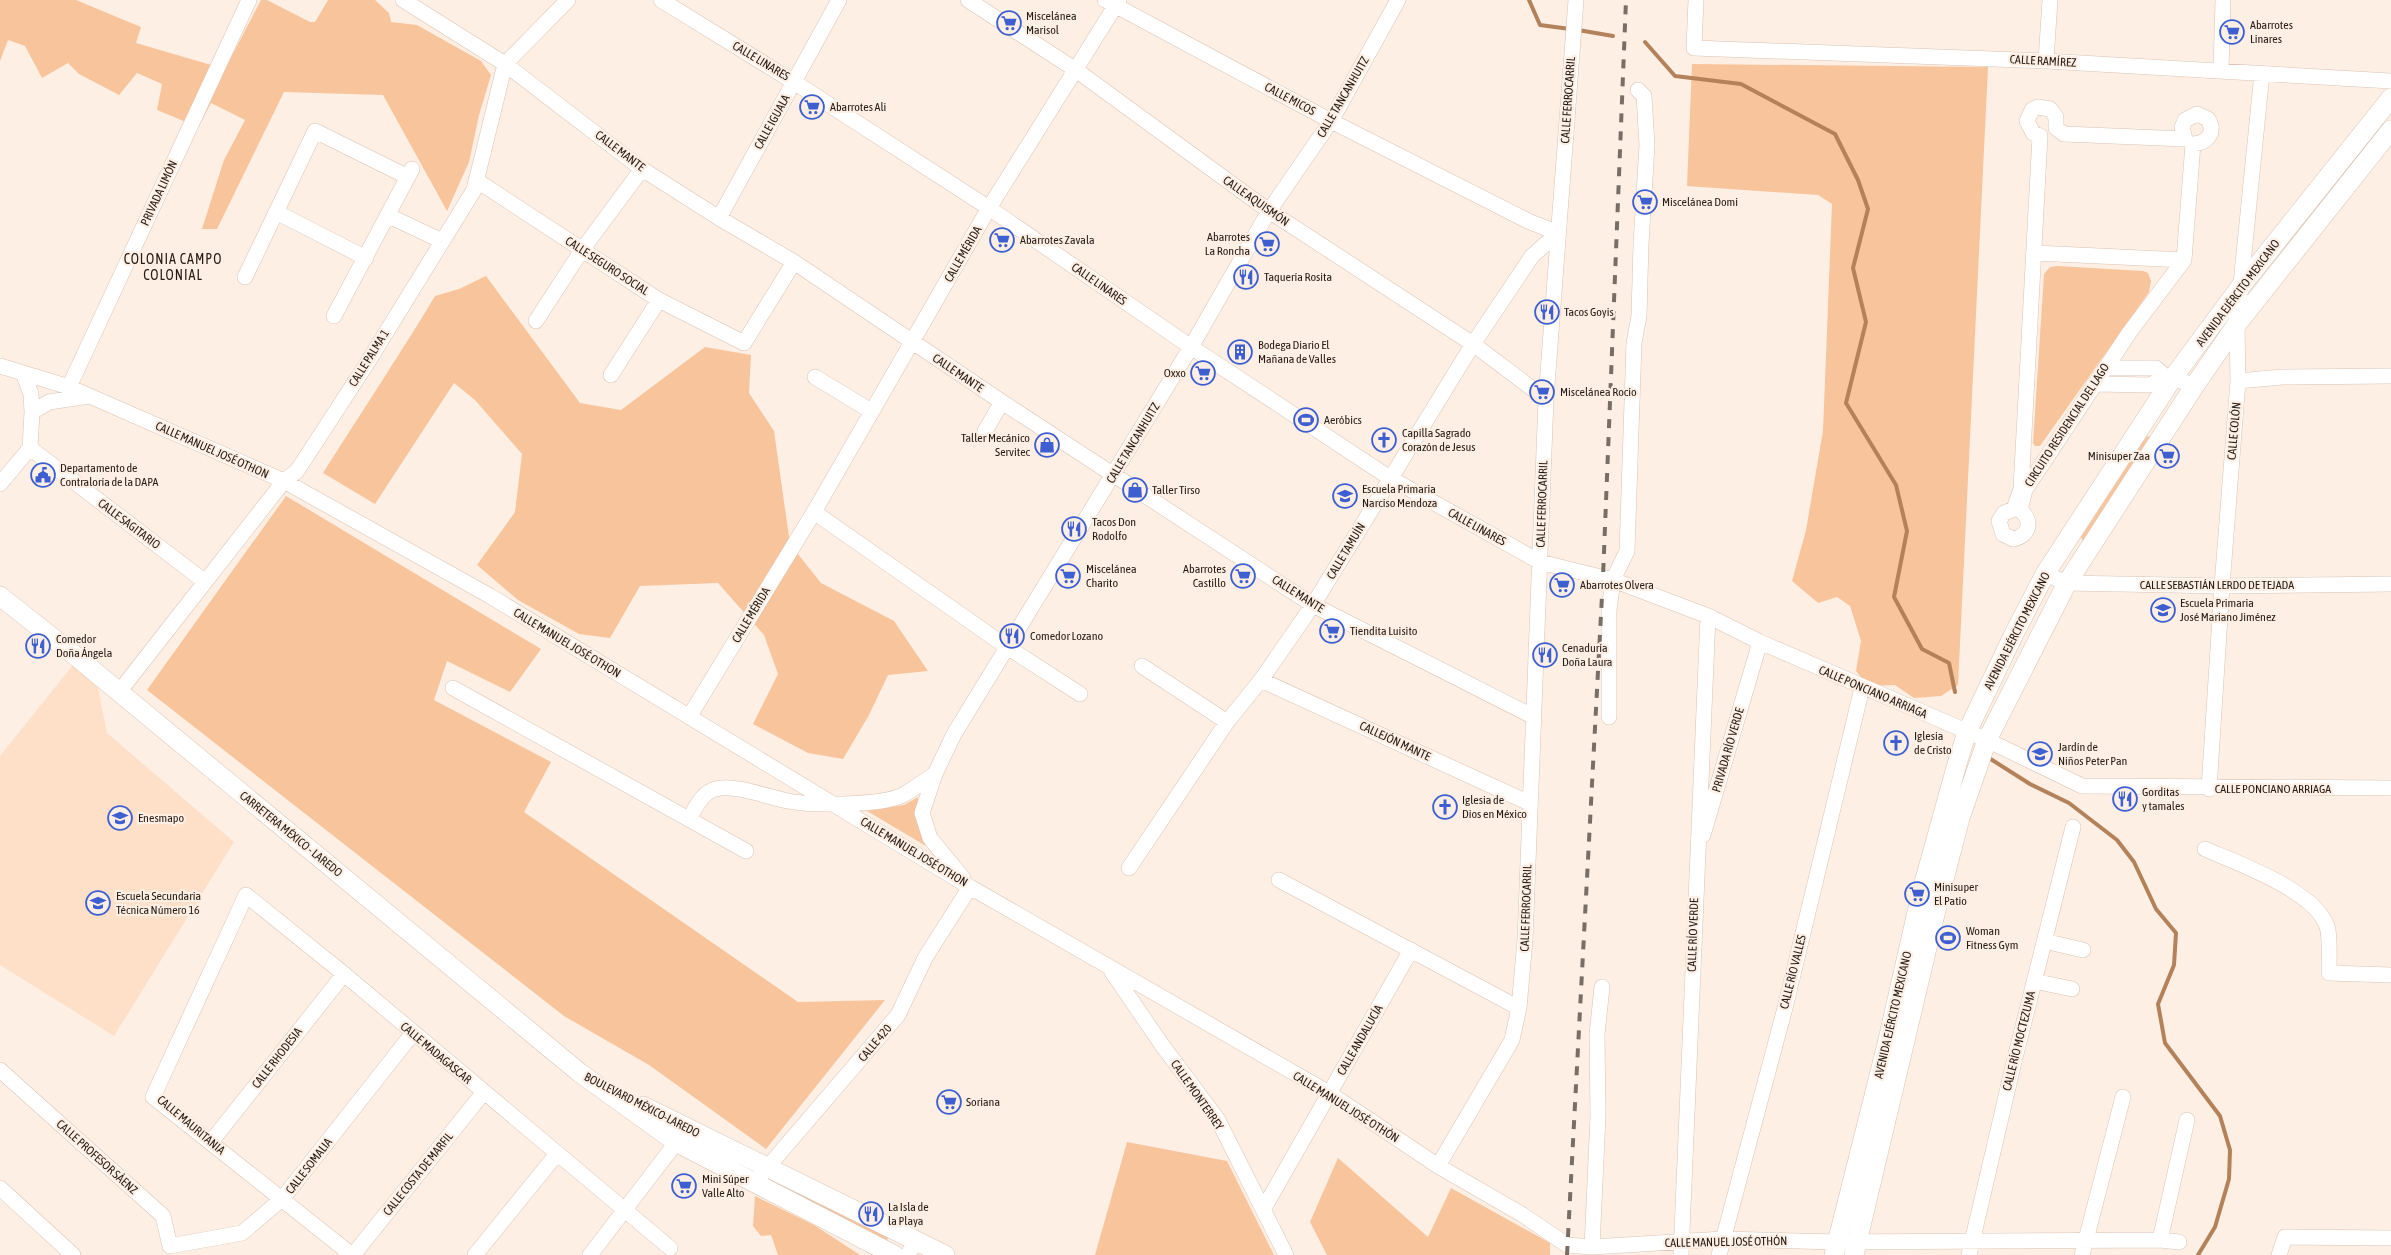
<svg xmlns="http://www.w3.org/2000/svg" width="2391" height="1255" viewBox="0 0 2391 1255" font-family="'Asap Condensed',sans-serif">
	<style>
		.built { fill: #fedfc8 }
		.green { fill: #f8c49c }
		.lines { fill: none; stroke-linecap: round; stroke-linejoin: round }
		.stream { stroke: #b4825a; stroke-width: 4 }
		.minor-casing { stroke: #dac3b2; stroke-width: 16 }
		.major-casing { stroke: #dac3b2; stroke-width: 20 }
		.minor { stroke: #fff; stroke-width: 15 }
		.major { stroke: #fff; stroke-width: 19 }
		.rail { stroke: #796e66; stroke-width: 4; stroke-dasharray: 9 9; stroke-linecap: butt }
		.labels { text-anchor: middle; stroke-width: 4.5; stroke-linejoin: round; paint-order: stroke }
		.poi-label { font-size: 12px; fill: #241b15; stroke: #fdefe4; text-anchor: start }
		.street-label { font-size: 12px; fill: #241b15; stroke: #fdefe4 }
		.neighbourhood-label { font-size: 14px; letter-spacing: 1px; fill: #241b15; stroke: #fdefe4 }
	</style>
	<rect width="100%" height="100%" fill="#fdefe4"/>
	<path class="built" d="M 73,665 L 97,683 L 107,733 L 234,842 L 114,1036 L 0,965 L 0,756 Z"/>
	<path class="green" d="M 0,0 L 76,0 L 141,27 L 136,43 L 225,69 L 261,0 L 267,0 L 310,22 L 315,22 L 328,0 L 375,0 L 389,13 L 391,22 L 417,25 L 481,61 L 491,75 L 479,115 L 469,162 L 447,211 L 383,95 L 284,92 L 217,229 L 202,229 L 224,160 L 245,120 L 211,103 L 198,127 L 157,110 L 162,84 L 137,73 L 119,95 L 79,74 L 68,63 L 42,78 L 25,46 L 8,40 L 0,61 Z
		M 1692,64 L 1988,67 L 1958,685 L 1941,696 L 1914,698 L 1895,685 L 1868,686 L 1856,671 L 1861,641 L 1850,606 L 1837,597 L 1818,603 L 1792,581 L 1806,530 L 1823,431 L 1832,204 L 1818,195 L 1687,186 Z
		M 2057,266 L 2143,271 L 2148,273 L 2151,281 L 2149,292 L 2040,446 L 2035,446 L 2033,443 L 2044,274 L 2050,267 Z
		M 486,276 L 580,403 L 621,410 L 705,347 L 751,355 L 749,393 L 774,431 L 790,544 L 821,583 L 894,621 L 928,671 L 888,675 L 869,715 L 843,759 L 808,753 L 753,724 L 778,674 L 764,635 L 718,583 L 640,586 L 610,638 L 579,634 L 518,600 L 477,565 L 515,512 L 522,454 L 475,400 L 454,383 L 375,504 L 323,473 C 360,414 399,356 435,296 L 459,289 Z
		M 2150,436 L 2151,438 L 2083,541 L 2081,537 L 2146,437 Z
		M 286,496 L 541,649 L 510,692 L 447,661 L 434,700 L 551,762 L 524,812 L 798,1002 L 885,1000 L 766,1149 L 649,1065 L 564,1016 L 147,690 Z
		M 918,797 C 916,814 921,830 926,846 L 867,811 L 904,805 Z
		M 1127,1142 L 1227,1161 L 1274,1255 L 1095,1255 Z
		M 1338,1158 L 1428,1237 L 1451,1188 L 1550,1243 L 1550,1255 L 1327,1255 L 1310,1222 Z
		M 796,1191 L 888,1237 L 888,1239 L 885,1241 L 795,1193 Z
		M 755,1196 L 814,1225 L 860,1255 L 778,1255 L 771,1235 L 761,1236 L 753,1226 Z"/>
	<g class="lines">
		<path class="stream" d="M 1529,0 L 1540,25 L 1570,29
			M 1578,30 L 1613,36
			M 1645,42 L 1675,76 L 1741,84 L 1835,134 L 1858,180 L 1868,209 L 1853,268 L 1866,322 L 1846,403 L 1896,485 L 1907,531 L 1894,597 L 1922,649 L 1949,663 L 1955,692
			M 1989,758 L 2030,784 L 2069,803 L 2117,840 L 2134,862 L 2156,909 L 2176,933 L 2174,965 L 2158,1004 L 2165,1043 L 2220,1116 L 2230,1150 L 2229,1179 L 2215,1227 L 2198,1255"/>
		<g class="minor-casing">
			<path id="minor" d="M 403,0 L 505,64 L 642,169 L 719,218 L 794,262 L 1002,402 L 1313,605 L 1532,716
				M 661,0 L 794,82 L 989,208 L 1191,347 L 1390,478 L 1540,562 L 1613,580 L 1708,616 L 1760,642 L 1987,740 L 2082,786 L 2391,788
				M 968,0 L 1076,70 L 1269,211 L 1473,344 L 1546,399
				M 1105,0 L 1331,121 L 1528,221 L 1558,233 L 1532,256 L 1473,344 L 1313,605 L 1261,680 L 1227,722 L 1129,868
				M 1696,0 L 1694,48 L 2046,61 L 2391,81
				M 2046,61 L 2050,0
				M 2221,71 L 2223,0
				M 2038,107 L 2050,109 L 2056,117 L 2056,128 L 2064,134 L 2185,139 L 2182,128 L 2185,120 L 2197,114 L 2208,119 C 2216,132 2208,143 2193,144 L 2184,260 L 2129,333 L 2025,490 L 2020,510 C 2033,520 2030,536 2013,539 L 2003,534 L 1999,521 L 2004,513 L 2014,509 L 2021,489 L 2040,136 L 2033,133 L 2027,121 L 2032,110 Z
				M 476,180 L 659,300 L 744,343 L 794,262
				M 276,212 L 366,258
				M 389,216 L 442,241
				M 719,218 L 839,0
				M 2035,253 L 2184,260
				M 245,277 L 315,131 L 408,177
				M 334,316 L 412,169
				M 536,321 L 582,250 L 642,169
				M 0,366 L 69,387 L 284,481 L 490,596 L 970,887 L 1329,1093 L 1438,1166 L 1523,1215 L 1567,1245 L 1592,1247 L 1723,1239 L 1837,1242 L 2160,1240 L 2179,1242
				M 2105,368 L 2156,368 L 2166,377 L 2195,385
				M 23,373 L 31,394 L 32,412
				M 611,375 L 659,300
				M 815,377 L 871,411
				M 2238,381 L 2282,377 L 2391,376
				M 2094,384 L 2150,385 L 2166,377
				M 69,387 L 249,0
				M 985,431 L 1002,402
				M 30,448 L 204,581
				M 0,484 L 30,448 L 32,412 L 49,402 L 89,396
				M 814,512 L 1007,647 L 1080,694
				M 2045,574 L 2067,583 L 2222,586 L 2391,584
				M 1142,666 L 1227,722
				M 1261,680 L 1529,803
				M 453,688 L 746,851
				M 119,692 L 284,481 L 297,471 L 366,365 L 474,190 L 505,64 L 568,0
				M 689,717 L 814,512 L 989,208 L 1119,0
				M 1609,717 L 1609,610 L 1613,580 L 1627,551 L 1634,343 L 1639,316 L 1641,244 L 1647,145 L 1644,96 L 1638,90
				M 2209,789 L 2222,586 L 2238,381 L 2237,324 L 2262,73
				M 689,819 C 696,807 702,792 716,789 C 732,784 766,796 783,800 C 807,806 881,806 903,795 C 914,789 925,780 935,774
				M 1703,835 L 1760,642
				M 2205,849 C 2237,863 2320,892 2328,930 C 2330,944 2329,959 2329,973 L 2391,975
				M 963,878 L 930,838 L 922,813 L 935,774 L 954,734 L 1191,347 L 1269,211 L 1331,121 L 1398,0
				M 1279,880 L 1519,1008
				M 2044,941 L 2083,950
				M 1112,972 L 1162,1045 L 1218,1120 L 1286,1255
				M 2034,981 L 2072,989
				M 0,1070 L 163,1216 L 170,1246
				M 211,1142 L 344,974
				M 1438,1166 L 1512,1040 L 1519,1008 L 1525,940 L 1546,399 L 1576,0
				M 755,1182 L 898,1015 L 925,958 L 970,887
				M 0,1188 L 73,1255
				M 1264,1208 L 1411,950
				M 2160,1240 L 2187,1120
				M 170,1246 L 242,1233 L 283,1198 L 413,1033
				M 1592,1247 L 1598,1116 L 1597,1034 L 1602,987
				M 352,1255 L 153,1097 L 246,895 L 344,974 L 670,1248
				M 353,1255 L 484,1092
				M 475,1255 L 556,1155
				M 590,1255 L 682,1135
				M 907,1255 L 918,1240
				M 1681,1255 L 1708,616
				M 1719,1255 L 1785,1008 L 1862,688
				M 1969,1255 L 2014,1062 L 2073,827
				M 2082,1255 L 2123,1097
				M 2279,1255 L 2285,1237 L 2391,1238"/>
		</g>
		<g class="major-casing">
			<path id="major" d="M 0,596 L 78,658 L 580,1073 L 676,1142 L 894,1255
				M 643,1106 L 945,1255
				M 1834,1255 L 1887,1044 L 1922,890 L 1957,764 L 1967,732 L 2014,634 L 2045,574 L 2172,379 L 2241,286 L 2391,98
				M 1854,1255 L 1937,906 L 1960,818 L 1987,740 L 2067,583 L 2195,385 L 2237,324 L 2391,130"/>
		</g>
		<use href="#minor" class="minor"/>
		<use href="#major" class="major"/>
		<path class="rail" d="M 1567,1255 L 1603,577 L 1626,0"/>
	</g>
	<defs>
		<g id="supermarket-ring" transform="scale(1.25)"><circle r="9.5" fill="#fdefe4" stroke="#3e5fd1" stroke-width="1.5"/><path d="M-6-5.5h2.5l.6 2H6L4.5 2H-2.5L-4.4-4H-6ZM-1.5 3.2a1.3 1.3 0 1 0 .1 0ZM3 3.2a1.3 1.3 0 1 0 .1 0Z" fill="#3e5fd1"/></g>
		<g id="restaurant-ring" transform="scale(1.25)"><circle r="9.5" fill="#fdefe4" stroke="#3e5fd1" stroke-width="1.5"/><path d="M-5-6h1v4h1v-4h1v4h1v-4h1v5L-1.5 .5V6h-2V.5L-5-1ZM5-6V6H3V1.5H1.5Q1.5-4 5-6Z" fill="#3e5fd1"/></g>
		<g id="building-ring" transform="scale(1.25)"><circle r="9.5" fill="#fdefe4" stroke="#3e5fd1" stroke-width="1.5"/><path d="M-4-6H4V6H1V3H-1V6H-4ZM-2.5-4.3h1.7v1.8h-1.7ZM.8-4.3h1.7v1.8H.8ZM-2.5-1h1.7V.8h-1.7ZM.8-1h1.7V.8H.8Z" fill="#3e5fd1"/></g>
		<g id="stadium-ring" transform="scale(1.25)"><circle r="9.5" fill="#fdefe4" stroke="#3e5fd1" stroke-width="1.5"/><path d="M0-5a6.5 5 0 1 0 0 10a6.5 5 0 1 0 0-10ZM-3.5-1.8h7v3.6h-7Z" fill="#3e5fd1"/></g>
		<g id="church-ring" transform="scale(1.25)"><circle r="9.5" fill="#fdefe4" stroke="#3e5fd1" stroke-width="1.5"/><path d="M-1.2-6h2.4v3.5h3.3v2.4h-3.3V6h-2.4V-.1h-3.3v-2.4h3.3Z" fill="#3e5fd1"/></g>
		<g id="shop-ring" transform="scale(1.25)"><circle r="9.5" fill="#fdefe4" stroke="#3e5fd1" stroke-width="1.5"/><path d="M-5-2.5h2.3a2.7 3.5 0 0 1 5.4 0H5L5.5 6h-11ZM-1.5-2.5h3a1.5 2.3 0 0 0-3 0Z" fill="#3e5fd1"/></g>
		<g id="civic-ring" transform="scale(1.25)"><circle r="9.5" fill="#fdefe4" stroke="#3e5fd1" stroke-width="1.5"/><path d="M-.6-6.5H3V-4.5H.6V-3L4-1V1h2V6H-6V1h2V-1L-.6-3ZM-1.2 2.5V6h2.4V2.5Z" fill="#3e5fd1"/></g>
		<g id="school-ring" transform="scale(1.25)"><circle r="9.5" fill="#fdefe4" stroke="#3e5fd1" stroke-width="1.5"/><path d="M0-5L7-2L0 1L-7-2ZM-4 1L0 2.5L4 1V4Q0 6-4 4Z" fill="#3e5fd1"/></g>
		<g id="university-ring" transform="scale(1.25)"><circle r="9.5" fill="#fdefe4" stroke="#3e5fd1" stroke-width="1.5"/><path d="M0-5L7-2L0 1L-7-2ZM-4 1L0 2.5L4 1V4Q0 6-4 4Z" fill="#3e5fd1"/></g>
	</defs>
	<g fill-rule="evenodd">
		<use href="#supermarket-ring" x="1009" y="23"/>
		<use href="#supermarket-ring" x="2232" y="32"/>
		<use href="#supermarket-ring" x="812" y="107"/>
		<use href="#supermarket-ring" x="1645" y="202"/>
		<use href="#supermarket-ring" x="1002" y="240"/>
		<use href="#supermarket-ring" x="1267" y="244"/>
		<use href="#restaurant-ring" x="1246" y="277"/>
		<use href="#restaurant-ring" x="1547" y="312"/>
		<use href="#building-ring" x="1240" y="352"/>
		<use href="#supermarket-ring" x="1203" y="373"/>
		<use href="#supermarket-ring" x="1542" y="392"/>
		<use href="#stadium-ring" x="1306" y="420"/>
		<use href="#church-ring" x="1384" y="440"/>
		<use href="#shop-ring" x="1047" y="445"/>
		<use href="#supermarket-ring" x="2167" y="456"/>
		<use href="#civic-ring" x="43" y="475"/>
		<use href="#shop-ring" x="1135" y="490"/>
		<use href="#school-ring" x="1345" y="496"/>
		<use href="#restaurant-ring" x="1074" y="529"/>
		<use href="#supermarket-ring" x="1068" y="576"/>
		<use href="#supermarket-ring" x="1243" y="576"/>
		<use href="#supermarket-ring" x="1562" y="585"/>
		<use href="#school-ring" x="2163" y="610"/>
		<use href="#supermarket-ring" x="1332" y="631"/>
		<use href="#restaurant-ring" x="1012" y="636"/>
		<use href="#restaurant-ring" x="38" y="646"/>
		<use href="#restaurant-ring" x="1545" y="655"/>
		<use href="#church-ring" x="1896" y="743"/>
		<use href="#school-ring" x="2040" y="754"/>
		<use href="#restaurant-ring" x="2125" y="799"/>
		<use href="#church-ring" x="1445" y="807"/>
		<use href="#university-ring" x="120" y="818"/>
		<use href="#supermarket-ring" x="1917" y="894"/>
		<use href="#school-ring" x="98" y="903"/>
		<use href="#stadium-ring" x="1948" y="938"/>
		<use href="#supermarket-ring" x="949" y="1102"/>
		<use href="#supermarket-ring" x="684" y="1186"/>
		<use href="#restaurant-ring" x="871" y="1214"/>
	</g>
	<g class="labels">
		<g class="poi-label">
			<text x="1026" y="20">Miscelánea<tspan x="1026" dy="14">Marisol</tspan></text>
			<text x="2250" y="29">Abarrotes<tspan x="2250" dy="14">Linares</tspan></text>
			<text x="830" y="111">Abarrotes Ali</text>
			<text x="1662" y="206">Miscelánea Domi</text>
			<text x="1250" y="241" text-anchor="end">Abarrotes<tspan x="1250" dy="14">La Roncha</tspan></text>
			<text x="1020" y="244">Abarrotes Zavala</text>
			<text x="1264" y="281">Taquería Rosita</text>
			<text x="1564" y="316">Tacos Goyis</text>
			<text x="1258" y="349">Bodega Diario El<tspan x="1258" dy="14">Mañana de Valles</tspan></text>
			<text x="1186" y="377" text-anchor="end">Oxxo</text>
			<text x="1560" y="396">Miscelánea Rocío</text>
			<text x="1324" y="424">Aeróbics</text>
			<text x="1402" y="437">Capilla Sagrado<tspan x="1402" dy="14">Corazón de Jesus</tspan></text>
			<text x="1030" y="442" text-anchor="end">Taller Mecánico<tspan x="1030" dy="14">Servitec</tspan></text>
			<text x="2150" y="460" text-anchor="end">Minisuper Zaa</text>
			<text x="60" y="472">Departamento de<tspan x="60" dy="14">Contraloría de la DAPA</tspan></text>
			<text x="1362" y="493">Escuela Primaria<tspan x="1362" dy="14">Narciso Mendoza</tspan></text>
			<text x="1152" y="494">Taller Tirso</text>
			<text x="1092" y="526">Tacos Don<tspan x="1092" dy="14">Rodolfo</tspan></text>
			<text x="1086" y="573">Miscelánea<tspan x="1086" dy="14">Charito</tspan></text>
			<text x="1226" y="573" text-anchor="end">Abarrotes<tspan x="1226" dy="14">Castillo</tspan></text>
			<text x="1580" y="589">Abarrotes Olvera</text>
			<text x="2180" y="607">Escuela Primaria<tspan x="2180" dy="14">José Mariano Jiménez</tspan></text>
			<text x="1350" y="635">Tiendita Luisito</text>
			<text x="1030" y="640">Comedor Lozano</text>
			<text x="56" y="643">Comedor<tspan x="56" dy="14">Doña Ángela</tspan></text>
			<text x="1562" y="652">Cenaduría<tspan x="1562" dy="14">Doña Laura</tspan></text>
			<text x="1914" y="740">Iglesia<tspan x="1914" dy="14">de Cristo</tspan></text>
			<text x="2058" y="751">Jardín de<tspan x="2058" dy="14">Niños Peter Pan</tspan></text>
			<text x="2142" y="796">Gorditas<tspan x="2142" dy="14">y tamales</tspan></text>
			<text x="1462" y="804">Iglesia de<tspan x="1462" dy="14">Dios en México</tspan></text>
			<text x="138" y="822">Enesmapo</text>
			<text x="1934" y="891">Minisuper<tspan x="1934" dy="14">El Patio</tspan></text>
			<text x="116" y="900">Escuela Secundaria<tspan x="116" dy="14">Técnica Número 16</tspan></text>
			<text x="1966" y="935">Woman<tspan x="1966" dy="14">Fitness Gym</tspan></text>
			<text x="966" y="1106">Soriana</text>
			<text x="702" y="1183">Mini Súper<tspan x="702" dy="14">Valle Alto</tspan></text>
			<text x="888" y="1211">La Isla de<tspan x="888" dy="14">la Playa</tspan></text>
		</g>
		<g class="street-label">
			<text transform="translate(761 61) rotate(31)" y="4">CALLE LINARES</text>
			<text transform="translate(2043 61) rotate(3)" y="4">CALLE RAMÍREZ</text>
			<text transform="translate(1343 97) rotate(-60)" y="4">CALLE TANCANHUITZ</text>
			<text transform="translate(1290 99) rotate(28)" y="4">CALLE MICOS</text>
			<text transform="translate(1568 100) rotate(-86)" y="4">CALLE FERROCARRIL</text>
			<text transform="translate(772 122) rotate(-61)" y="4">CALLE IGUALA</text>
			<text transform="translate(620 151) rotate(37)" y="4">CALLE MANTE</text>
			<text transform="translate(159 193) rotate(-65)" y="4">PRIVADA LIMÓN</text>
			<text transform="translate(1256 201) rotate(35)" y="4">CALLE AQUISMÓN</text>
			<text transform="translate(963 254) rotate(-60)" y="4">CALLE MÉRIDA</text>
			<text transform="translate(607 266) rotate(33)" y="4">CALLE SEGURO SOCIAL</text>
			<text transform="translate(1099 284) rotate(35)" y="4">CALLE LINARES</text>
			<text transform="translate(2238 293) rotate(-53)" y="4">AVENIDA EJÉRCITO MEXICANO</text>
			<text transform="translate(369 358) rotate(-58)" y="4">CALLE PALMA 1</text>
			<text transform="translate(958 373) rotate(34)" y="4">CALLE MANTE</text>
			<text transform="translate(2067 425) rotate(-57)" y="4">CIRCUITO RESIDENCIAL DEL LAGO</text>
			<text transform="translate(2234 431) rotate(-85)" y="4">CALLE COLÓN</text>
			<text transform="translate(1133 443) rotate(-59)" y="4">CALLE TANCANHUITZ</text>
			<text transform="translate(212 450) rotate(24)" y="4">CALLE MANUEL JOSÉ OTHON</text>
			<text transform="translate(1542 504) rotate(-88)" y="4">CALLE FERROCARRIL</text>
			<text transform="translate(129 524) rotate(37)" y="4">CALLE SAGITARIO</text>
			<text transform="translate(1477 527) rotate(29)" y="4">CALLE LINARES</text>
			<text transform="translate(1346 551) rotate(-59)" y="4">CALLE TAMUÍN</text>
			<text x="2217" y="589">CALLE SEBASTIÁN LERDO DE TEJADA</text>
			<text transform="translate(1298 594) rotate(32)" y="4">CALLE MANTE</text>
			<text transform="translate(751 615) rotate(-59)" y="4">CALLE MÉRIDA</text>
			<text transform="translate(2017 631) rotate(-63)" y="4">AVENIDA EJÉRCITO MEXICANO</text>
			<text transform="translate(567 643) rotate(31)" y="4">CALLE MANUEL JOSÉ OTHON</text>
			<text transform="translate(1873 692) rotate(23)" y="4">CALLE PONCIANO ARRIAGA</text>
			<text transform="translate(1395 741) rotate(25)" y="4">CALLEJÓN MANTE</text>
			<text transform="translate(1728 750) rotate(-74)" y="4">PRIVADA RÍO VERDE</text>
			<text x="2273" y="793">CALLE PONCIANO ARRIAGA</text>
			<text transform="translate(291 834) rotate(39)" y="4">CARRETERA MÉXICO - LAREDO</text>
			<text transform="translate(914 852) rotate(31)" y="4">CALLE MANUEL JOSÉ OTHON</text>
			<text transform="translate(1526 908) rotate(-88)" y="4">CALLE FERROCARRIL</text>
			<text transform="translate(1693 935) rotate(-88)" y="4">CALLE RÍO VERDE</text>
			<text transform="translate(1793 972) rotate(-76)" y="4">CALLE RÍO VALLES</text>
			<text transform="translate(1893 1015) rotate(-77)" y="4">AVENIDA EJÉRCITO MEXICANO</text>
			<text transform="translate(1360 1040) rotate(-60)" y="4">CALLE ANDALUCÍA</text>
			<text transform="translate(2019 1041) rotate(-76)" y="4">CALLE RÍO MOCTEZUMA</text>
			<text transform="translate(875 1043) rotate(-50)" y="4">CALLE 420</text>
			<text transform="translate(436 1053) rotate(40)" y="4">CALLE MADAGASCAR</text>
			<text transform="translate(277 1058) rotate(-52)" y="4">CALLE RHODESIA</text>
			<text transform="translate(1197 1095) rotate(55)" y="4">CALLE MONTERREY</text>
			<text transform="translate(642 1105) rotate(27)" y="4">BOULEVARD MÉXICO-LAREDO</text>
			<text transform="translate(1346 1107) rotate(32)" y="4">CALLE MANUEL JOSÉ OTHÓN</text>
			<text transform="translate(191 1125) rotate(40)" y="4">CALLE MAURITANIA</text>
			<text transform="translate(97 1157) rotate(42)" y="4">CALLE PROFESOR SÁENZ</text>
			<text transform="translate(309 1166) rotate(-52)" y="4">CALLE SOMALIA</text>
			<text transform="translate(418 1174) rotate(-51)" y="4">CALLE COSTA DE MARFIL</text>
			<text transform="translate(1726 1242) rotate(-1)" y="4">CALLE MANUEL JOSÉ OTHÓN</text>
		</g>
		<g class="neighbourhood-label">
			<text x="173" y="264">COLONIA CAMPO<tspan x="173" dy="16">COLONIAL</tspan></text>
		</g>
	</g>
</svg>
